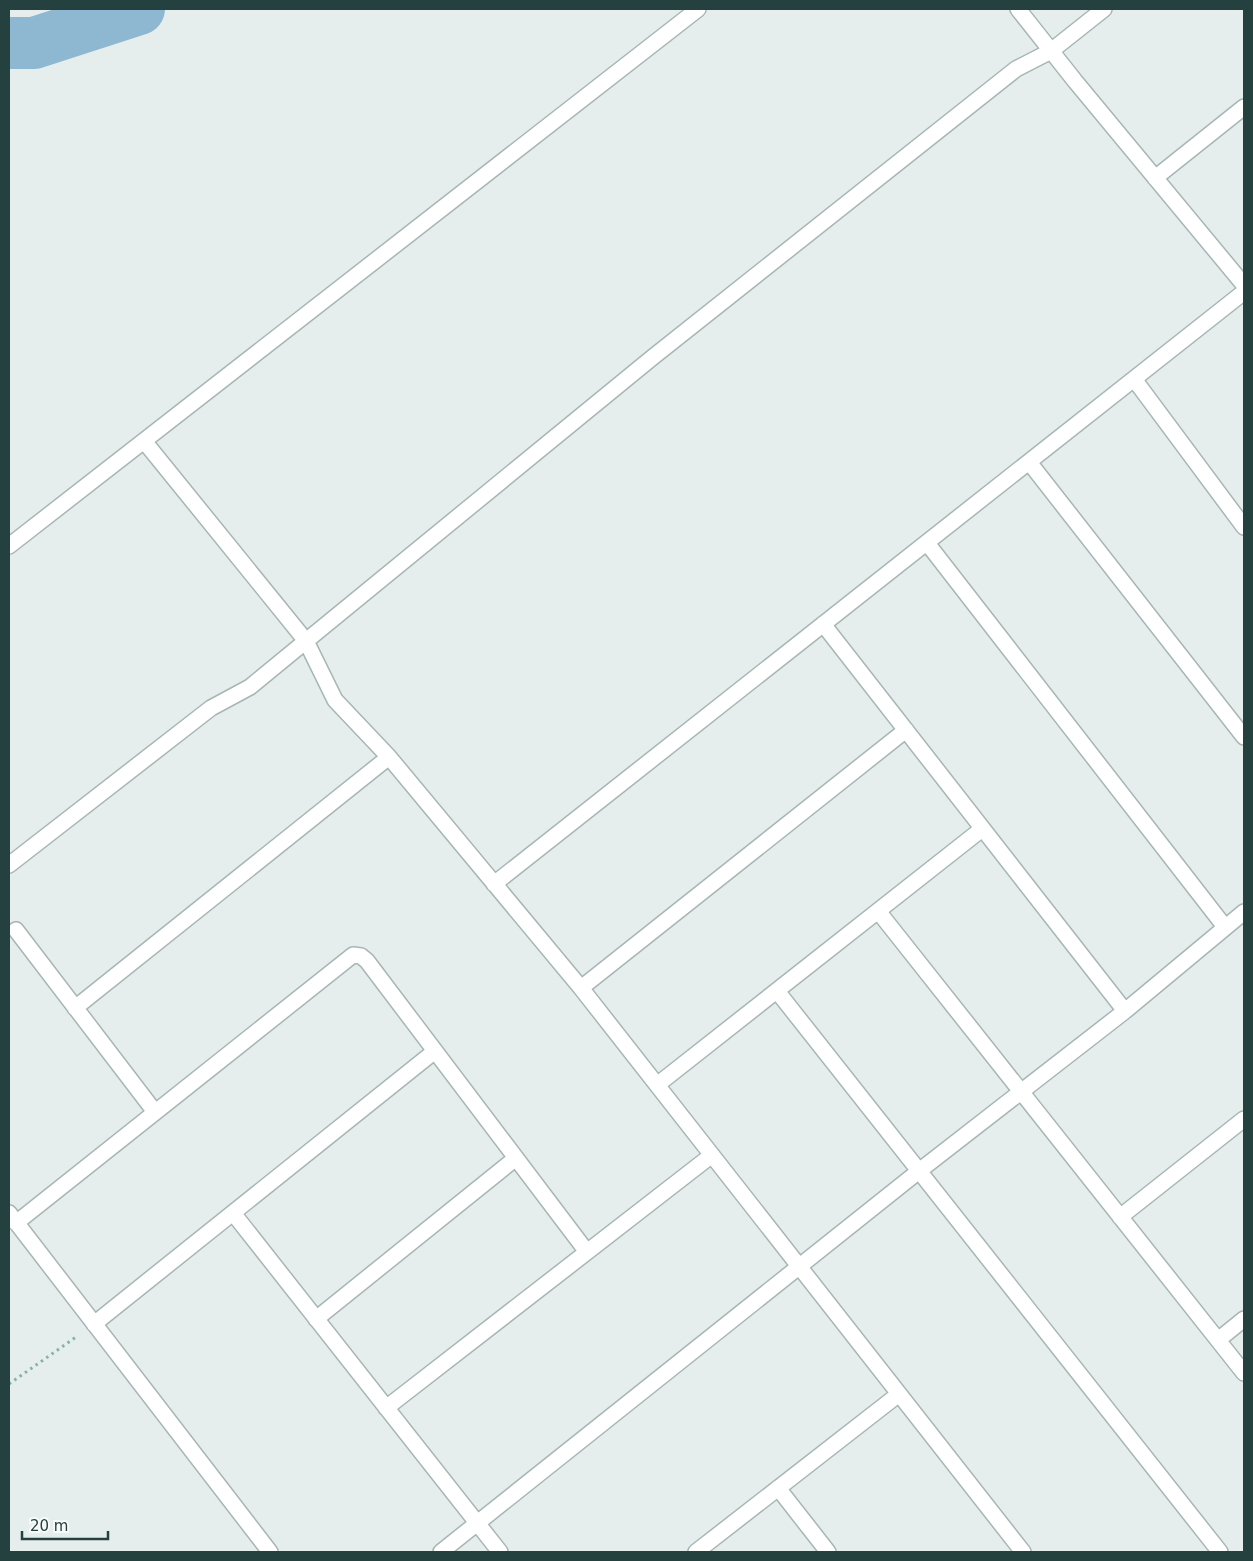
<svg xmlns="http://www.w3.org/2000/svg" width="1253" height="1561" viewBox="0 0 1253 1561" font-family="'DejaVu Sans',sans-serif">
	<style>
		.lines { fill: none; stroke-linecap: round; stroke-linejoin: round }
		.river { stroke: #8eb8d2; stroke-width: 52 }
		.minor-casing { stroke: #a7b6b5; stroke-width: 18 }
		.path { stroke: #86b1ad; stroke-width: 3; stroke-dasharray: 2.5 4; stroke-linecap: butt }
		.minor { stroke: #fff; stroke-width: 15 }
	</style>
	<rect width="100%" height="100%" fill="#e5eeec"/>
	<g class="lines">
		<path class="river" d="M 9,43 L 34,43 L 139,9"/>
		<g class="minor-casing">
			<path id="minor" d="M 1018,9 L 1075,81 L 1244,285
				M 1155,178 L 1244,107
				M 1134,379 L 1244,527
				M 144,441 L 306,641 L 653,357 L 1016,69 L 1051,51 L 1104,9
				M 1029,462 L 1244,737
				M 927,543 L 1225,927
				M 9,546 L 698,9
				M 823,624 L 1125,1011
				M 9,865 L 211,708 L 250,687 L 306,641 L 335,700 L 389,757 L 581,988 L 1023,1552
				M 494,884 L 1244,292
				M 878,911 L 1244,1373
				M 16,930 L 155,1112
				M 581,988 L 906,730
				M 777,991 L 1220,1552
				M 75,1008 L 389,757
				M 657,1085 L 982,829
				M 9,1213 L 270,1552
				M 233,1213 L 500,1552
				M 1120,1217 L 1244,1119
				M 16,1223 L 353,955 L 361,956 L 367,961 L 587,1252
				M 316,1319 L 516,1158
				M 94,1324 L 435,1051
				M 1218,1340 L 1244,1319
				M 386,1408 L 712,1155
				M 778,1488 L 828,1552
				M 441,1552 L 919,1171 L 1125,1011 L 1244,912
				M 696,1552 L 899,1394"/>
		</g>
		<path class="path" d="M 9,1384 L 76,1337"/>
		<use href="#minor" class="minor"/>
	</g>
	<rect width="1253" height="1561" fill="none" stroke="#24403f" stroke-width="20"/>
	<path d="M22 1531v8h86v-8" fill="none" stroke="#24403f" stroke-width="2.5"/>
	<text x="30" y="1531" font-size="15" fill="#24403f" stroke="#f6faf9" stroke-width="4" paint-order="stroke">20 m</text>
</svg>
